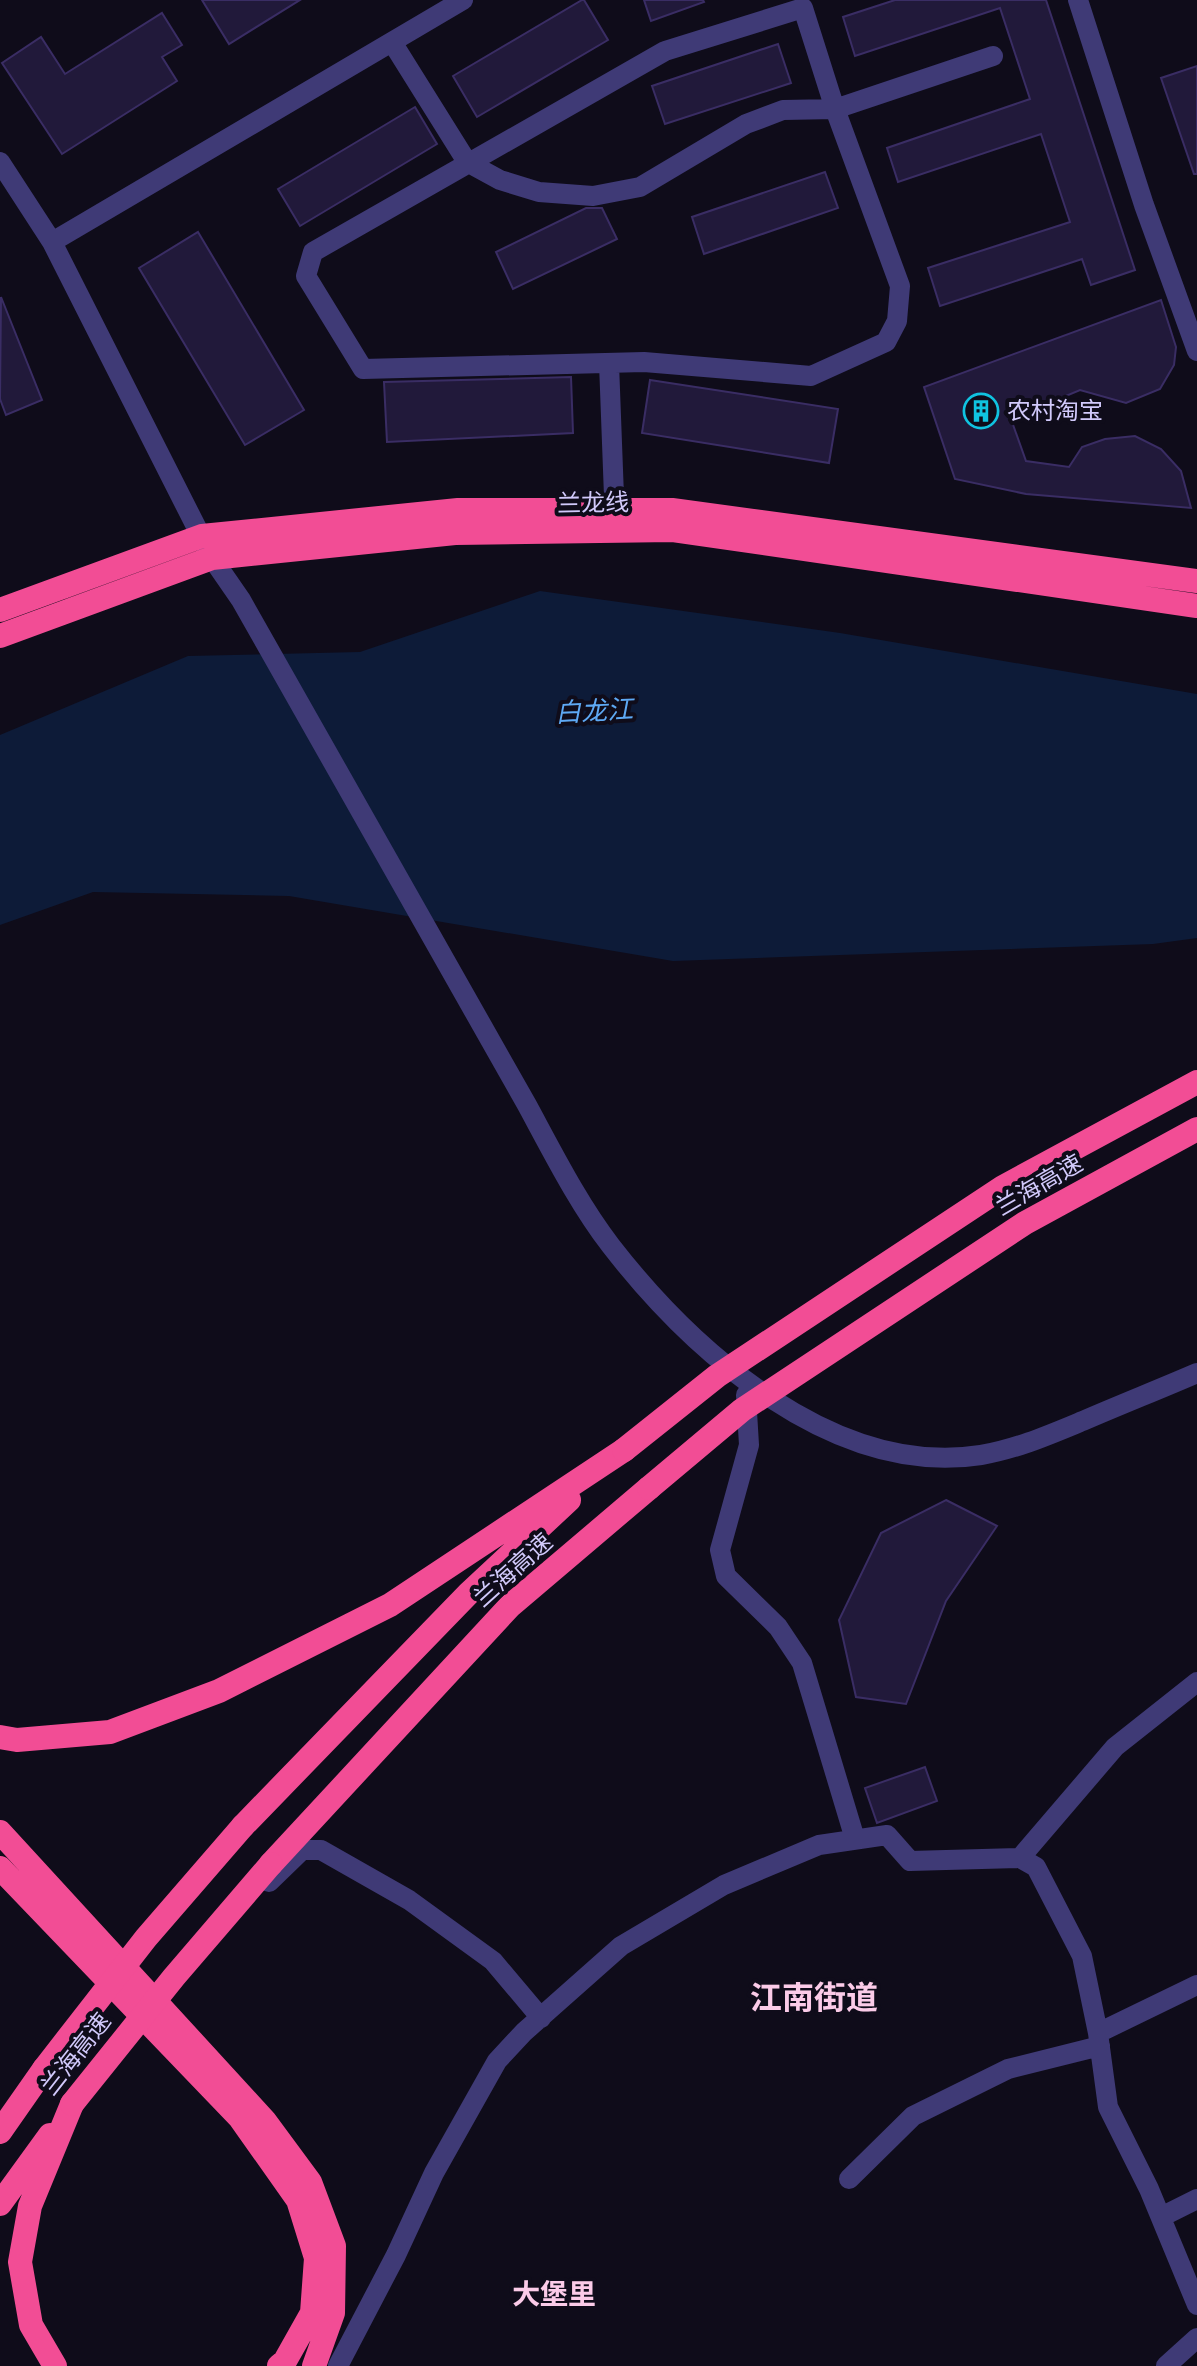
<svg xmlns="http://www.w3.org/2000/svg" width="1197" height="2366" viewBox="0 0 1197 2366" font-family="Signika,'Noto Sans SC',sans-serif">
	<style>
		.water { fill: #0d1b38 }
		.building { fill: #21193a; stroke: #3a2d64; stroke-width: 2 }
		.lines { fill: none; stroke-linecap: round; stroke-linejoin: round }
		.minor { stroke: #3f3a76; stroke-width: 20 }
		.highway { stroke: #f24d95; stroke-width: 24 }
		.highway-bridge { stroke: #f24d95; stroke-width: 24 }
		.labels { text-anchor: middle; stroke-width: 8; stroke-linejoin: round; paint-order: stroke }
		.poi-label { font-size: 24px; fill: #d1c9fb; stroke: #0f0c1a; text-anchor: start }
		.street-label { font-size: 24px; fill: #d1c9fb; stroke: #0f0c1a }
		.water-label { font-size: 26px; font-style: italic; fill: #5ea9f4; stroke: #0f0c1a }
		.quarter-label { font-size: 28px; font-weight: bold; fill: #fbcbe8; stroke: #0f0c1a }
		.district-label { font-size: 32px; font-weight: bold; fill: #fbcbe8; stroke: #0f0c1a }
	</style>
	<rect width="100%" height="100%" fill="#0f0c1a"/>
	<path class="water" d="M 540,591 L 840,633 L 1197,694 L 1197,938 L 1153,944 L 673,961 L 289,896 L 93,892 L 0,925 L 0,735 L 188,656 L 360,652 Z"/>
	<path class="building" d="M 202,0 L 300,0 L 229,44 Z
		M 582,0 L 584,0 L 608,40 L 477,117 L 453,76 Z
		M 644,0 L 703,0 L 704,2 L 651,21 Z
		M 895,0 L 1046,0 L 1135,270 L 1091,285 L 1082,259 L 940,306 L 928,268 L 1070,222 L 1041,134 L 898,182 L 887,148 L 1030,99 L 1000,8 L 855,56 L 843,17 Z
		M 162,13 L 182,45 L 162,57 L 177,81 L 62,154 L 2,63 L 41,37 L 65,74 Z
		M 778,44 L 791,83 L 665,124 L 652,86 Z
		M 1197,66 L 1197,174 L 1194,174 L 1161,78 Z
		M 415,107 L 437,144 L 300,226 L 278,189 Z
		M 825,172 L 838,208 L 704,254 L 692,217 Z
		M 586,208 L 602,208 L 617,239 L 513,289 L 496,252 Z
		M 198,232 L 304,410 L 245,445 L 139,268 Z
		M 1,297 L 42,400 L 6,415 L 0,399 Z
		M 1161,300 L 1176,347 L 1174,365 L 1160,389 L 1126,403 L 1080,390 L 1011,419 L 1026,461 L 1069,467 L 1082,447 L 1105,439 L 1135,436 L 1161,449 L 1181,471 L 1191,508 L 1026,494 L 955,479 L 924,387 Z
		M 571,377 L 573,433 L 387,442 L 384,382 Z
		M 650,380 L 838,409 L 829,463 L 642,433 Z
		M 946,1500 L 997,1526 L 946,1601 L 906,1704 L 856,1697 L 839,1620 L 881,1533 Z
		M 925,1767 L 937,1801 L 877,1823 L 865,1788 Z"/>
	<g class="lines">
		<path class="minor" d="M 1078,0 L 1144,205 L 1197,351
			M 803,8 L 835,109 L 900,286 L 897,321 L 886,342 L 811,376 L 644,362 L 363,369 L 306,276 L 313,252 L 665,51 Z
			M 392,42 L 467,162 L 500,180 L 539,192 L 593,196 L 640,187 L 746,124 L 783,110 L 835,109 L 993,56
			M 0,162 L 52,242 L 212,558 L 241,600 L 527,1105 C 553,1153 578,1203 611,1246 C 694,1353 835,1478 981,1455 C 1017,1449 1051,1434 1085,1420 C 1122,1404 1160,1389 1197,1373
			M 52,242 L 463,0
			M 609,363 L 615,523
			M 746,1395 L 749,1445 L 720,1550 L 726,1576 L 778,1627 L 802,1663 L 855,1839
			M 1020,1858 L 1115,1747 L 1197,1682
			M 269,1882 L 302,1850 L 321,1850 L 409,1900 L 493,1961 L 541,2018
			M 1098,2033 L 1197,1985
			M 849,2179 L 913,2116 L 1008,2069 L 1100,2046
			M 1161,2217 L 1197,2199
			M 338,2366 L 396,2255 L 434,2173 L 497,2061 L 524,2032 L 621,1946 L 724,1885 L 819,1845 L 887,1835 L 910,1861 L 1020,1858 L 1036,1867 L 1082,1956 L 1098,2033 L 1108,2107 L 1149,2189 L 1197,2305
			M 1166,2366 L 1197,2338"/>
		<path class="highway" d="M 0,610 L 202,536 L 458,510 L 672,510 L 1197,581
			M 0,636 L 212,558 L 455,533 L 673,530 L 1197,606
			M 0,1737 L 17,1740 L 110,1732 L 219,1691 L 390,1605 L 624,1450
			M 243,1826 L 468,1594 L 569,1500
			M 0,1832 L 265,2121 L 310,2182 L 334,2246 L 333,2313 L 314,2366
			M 271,1864 L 510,1606 L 649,1488
			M 0,1868 L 240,2118 L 298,2200 L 316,2258 L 312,2313 L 285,2361 L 279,2366
			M 0,2132 L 44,2069
			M 0,2204 L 50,2135
			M 55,2366 L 31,2325 L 20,2262 L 30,2206 L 72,2104"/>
		<path class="highway-bridge" d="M 624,1450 L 717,1376 L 1003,1187 L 1197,1082
			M 649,1488 L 742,1410 L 1025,1223 L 1197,1129
			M 44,2069 L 146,1938 L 243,1826
			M 72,2104 L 174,1977 L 271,1864"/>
	</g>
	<defs>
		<g id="building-ring" transform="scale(1.8)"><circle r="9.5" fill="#0f0c1a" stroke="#10c3e0" stroke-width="1.5"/><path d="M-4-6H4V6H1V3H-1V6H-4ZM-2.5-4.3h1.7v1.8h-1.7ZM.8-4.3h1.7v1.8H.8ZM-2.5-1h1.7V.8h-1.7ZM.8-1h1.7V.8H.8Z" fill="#10c3e0"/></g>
	</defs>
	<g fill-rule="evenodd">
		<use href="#building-ring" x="981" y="411"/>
	</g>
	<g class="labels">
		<g class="poi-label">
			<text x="1007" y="419">农村淘宝</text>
		</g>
		<g class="street-label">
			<text transform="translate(593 503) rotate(-1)" y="8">兰龙线</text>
			<text transform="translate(1039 1185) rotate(-30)" y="8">兰海高速</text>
			<text transform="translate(513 1570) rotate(-42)" y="8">兰海高速</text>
			<text transform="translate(76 2054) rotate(-52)" y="8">兰海高速</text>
		</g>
		<g class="water-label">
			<text transform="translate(594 711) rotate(-3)" y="9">白龙江</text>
		</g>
		<g class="quarter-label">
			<text x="554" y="2304">大堡里</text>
		</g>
		<g class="district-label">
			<text x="814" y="2009">江南街道</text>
		</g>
	</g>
</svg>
